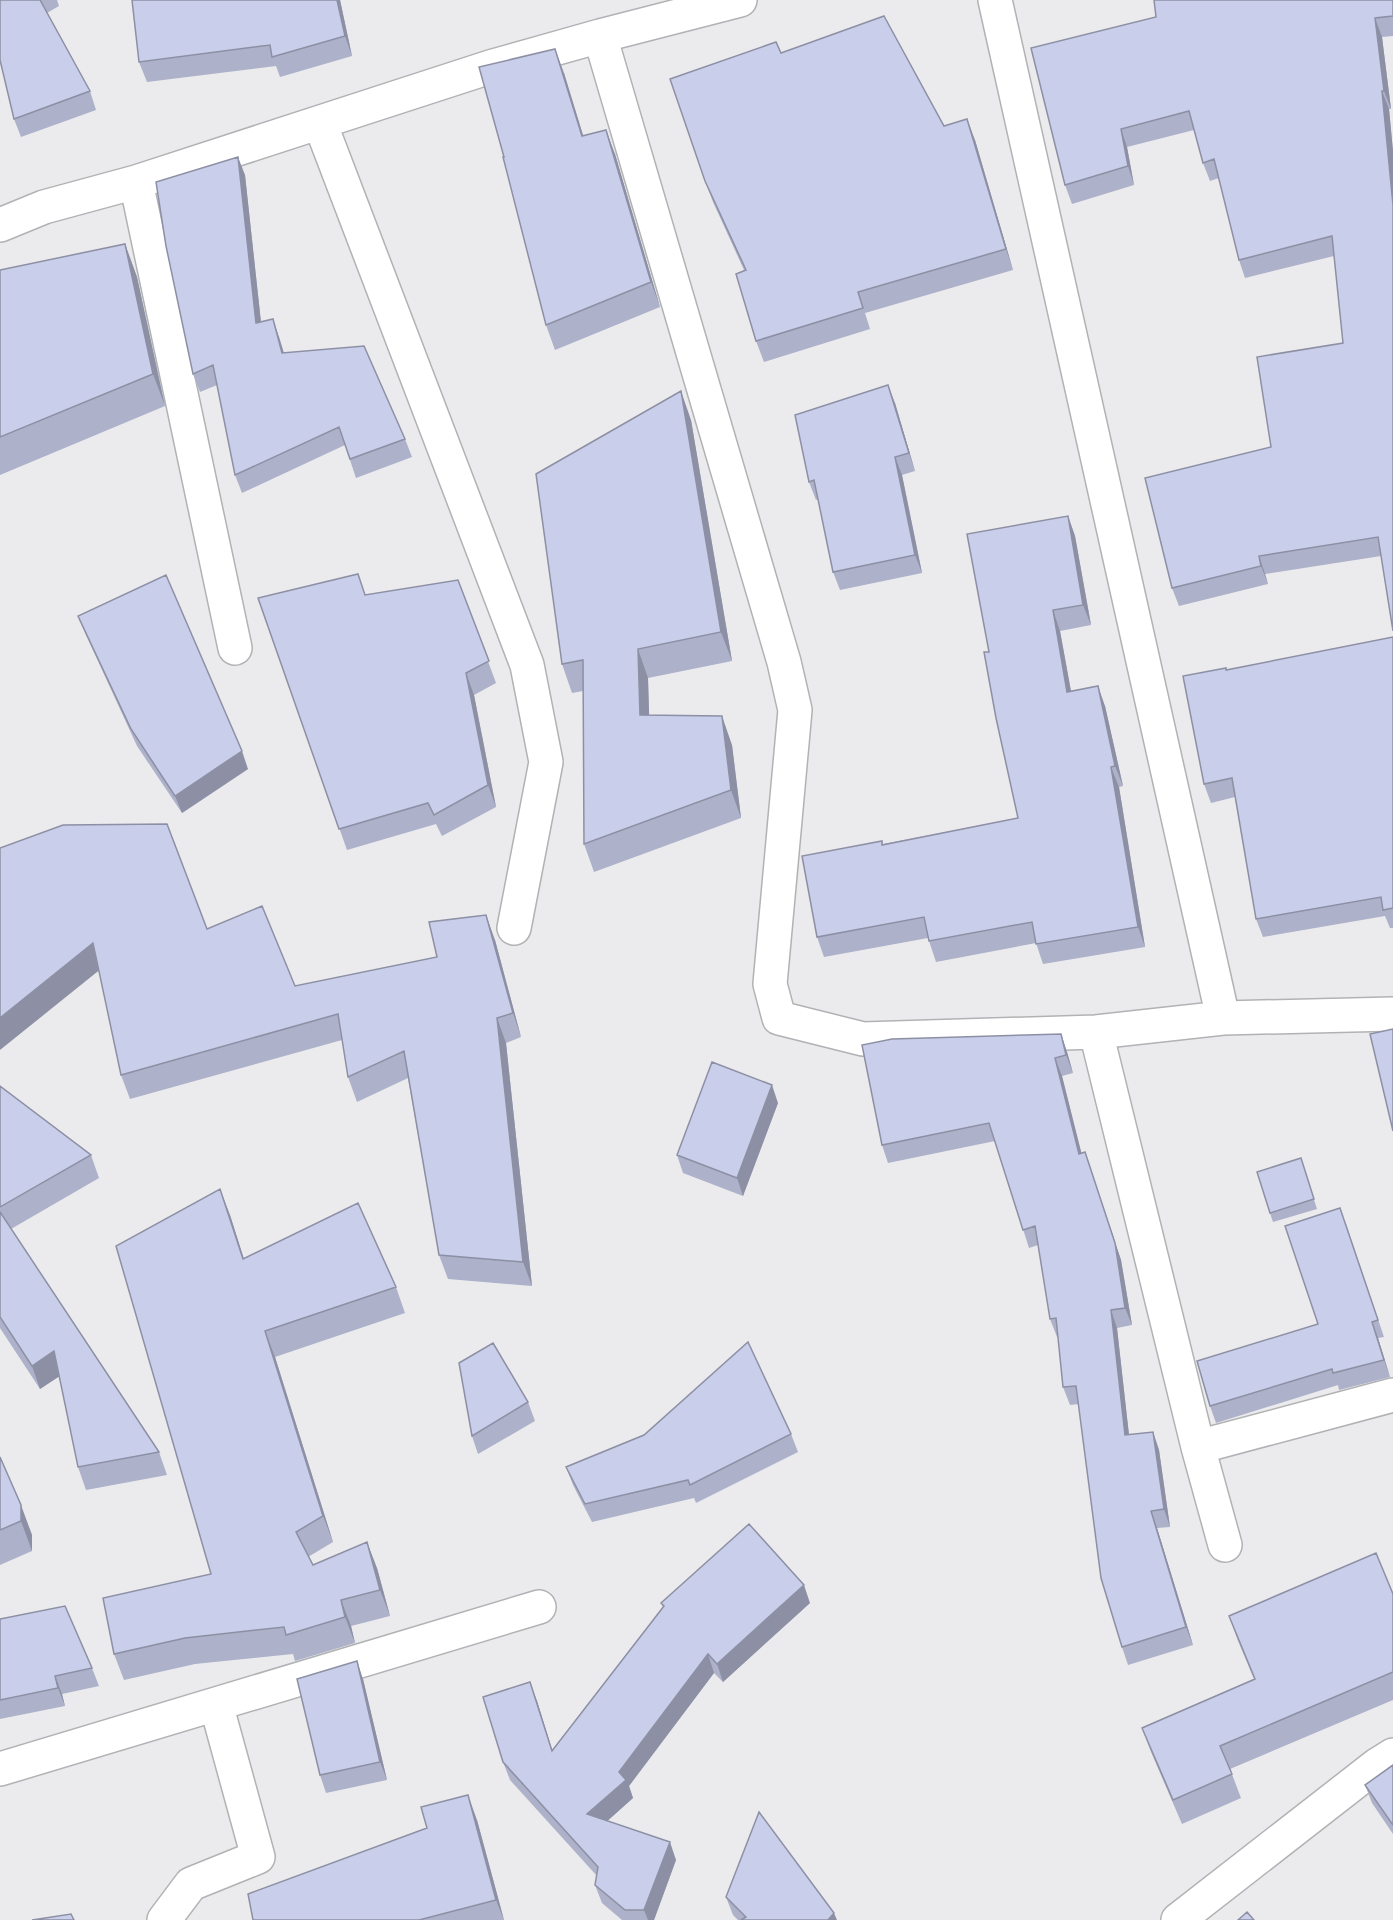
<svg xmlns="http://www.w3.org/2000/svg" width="1393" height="1920" viewBox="0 0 1393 1920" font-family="Barlow,sans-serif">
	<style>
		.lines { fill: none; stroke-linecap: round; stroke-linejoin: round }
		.minor-casing { stroke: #b1b2b4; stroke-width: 36 }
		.minor { stroke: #fff; stroke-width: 33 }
		.wall { fill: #adb1c9 }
		.shaded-wall { fill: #8d90a4 }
		.building { fill: #c9ceea; stroke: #8d90a4; stroke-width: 1.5 }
	</style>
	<rect width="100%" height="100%" fill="#ebebee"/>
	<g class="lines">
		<g class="minor-casing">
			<path id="minor" d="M 995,0 L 1223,1018
				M 600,36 L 784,662 L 795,710 L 770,984 L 779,1018 L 863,1039 L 1096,1032 L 1223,1018 L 1393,1014
				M 320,123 L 527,665 L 546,762 L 514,928
				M 136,182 L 235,648
				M 0,225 L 44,207 L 136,182 L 490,67 L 600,36 L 740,0
				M 1096,1032 L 1198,1447 L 1225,1545
				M 1198,1447 L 1393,1395
				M 0,1769 L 539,1607
				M 164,1920 L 191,1884 L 258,1857 L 216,1704
				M 1178,1920 L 1377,1765 L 1393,1755"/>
		</g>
		<use href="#minor" class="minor"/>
	</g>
	<path class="wall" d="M 0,0 L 57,0 L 59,6 L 47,13 L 90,91 L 96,110 L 21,137 L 14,119 Z
		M 132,0 L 340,0 L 352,56 L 280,77 L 276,66 L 147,82 L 139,62 Z
		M 1393,0 L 1393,36 L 1382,37 L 1391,109 L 1389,109 L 1393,151 L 1393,631 L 1381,556 L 1265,574 L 1268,584 L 1179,606 L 1172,588 L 1343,343 L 1334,256 L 1245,278 L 1239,260 L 1219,178 L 1210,181 L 1203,163 L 1194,130 L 1127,147 L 1134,185 L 1072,204 L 1065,185 L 1031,48 Z
		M 781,53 L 975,140 L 1013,270 L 865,313 L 870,329 L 764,362 L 756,341 L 744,270 L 713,202 L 705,181 Z
		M 564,73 L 583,136 L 615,154 L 660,307 L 555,350 L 546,325 L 504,157 Z
		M 245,175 L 261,322 L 279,337 L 284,353 L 405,439 L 412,457 L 356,478 L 345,445 L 242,493 L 235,475 L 217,385 L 200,392 L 193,374 Z
		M 125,244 L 137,277 L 165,406 L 0,475 L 0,270 Z
		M 895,403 L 915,471 L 902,475 L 922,573 L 840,590 L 833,572 L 818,499 L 816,500 L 809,482 Z
		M 691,420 L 732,661 L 648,678 L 649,715 L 732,745 L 741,818 L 594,872 L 584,844 L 583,691 L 572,693 L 562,664 Z
		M 1068,516 L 1075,536 L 1091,625 L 1060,631 L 1071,692 L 1105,706 L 1123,786 L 1119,787 L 1145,947 L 1043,964 L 1036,943 L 936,962 L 928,938 L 824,957 L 817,937 L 882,841 L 883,844 L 1018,818 L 989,652 Z
		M 458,580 L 496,683 L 474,695 L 496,807 L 442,836 L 436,824 L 347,850 L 258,598 L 366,595 Z
		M 78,616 L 248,769 L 182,813 L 137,746 L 85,633 Z
		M 1393,637 L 1393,928 L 1390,928 L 1385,916 L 1263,937 L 1256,919 L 1235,797 L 1211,803 L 1204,784 L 1227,670 Z
		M 0,848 L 207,929 L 295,986 L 437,957 L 495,940 L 521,1037 L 506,1043 L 532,1286 L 448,1279 L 439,1255 L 408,1078 L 357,1102 L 348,1077 L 342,1040 L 130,1099 L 121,1075 L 99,970 Z
		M 1061,1034 L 1067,1052 L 1073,1073 L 1062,1076 L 1081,1153 L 1085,1152 L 1121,1260 L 1132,1325 L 1117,1328 L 1129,1435 L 1153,1432 L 1159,1450 L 1170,1527 L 1157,1528 L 1193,1645 L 1128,1665 L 1122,1647 L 1079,1404 L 1070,1405 L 1063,1387 L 1058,1337 L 1057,1337 L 1050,1319 L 1038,1245 L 1029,1248 L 995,1141 L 888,1163 L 882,1145 Z
		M 0,1086 L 91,1155 L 99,1178 L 11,1229 L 159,1452 L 167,1475 L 86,1490 L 78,1467 L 59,1376 L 40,1389 L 0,1328 Z
		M 778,1103 L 743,1196 L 683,1173 L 677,1155 Z
		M 1304,1168 L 1317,1209 L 1273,1222 L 1270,1213 Z
		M 230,1215 L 244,1259 L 396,1287 L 405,1313 L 275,1357 L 333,1542 L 308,1557 L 313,1565 L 377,1568 L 390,1616 L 351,1626 L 355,1643 L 295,1661 L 293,1654 L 195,1664 L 124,1680 L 114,1654 L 211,1574 Z
		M 1346,1224 L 1384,1337 L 1378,1338 L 1390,1377 L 1339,1390 L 1338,1385 L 1216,1423 L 1210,1406 L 1318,1324 Z
		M 528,1402 L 535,1421 L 478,1454 L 472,1436 Z
		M 791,1434 L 798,1452 L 696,1503 L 694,1498 L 592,1522 L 573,1485 L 566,1467 Z
		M 0,1457 L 32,1535 L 32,1551 L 0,1565 Z
		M 1393,1594 L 1393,1700 L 1230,1769 L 1241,1798 L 1182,1824 L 1151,1752 L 1142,1728 L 1254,1679 L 1238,1641 L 1229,1616 Z
		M 661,1603 L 810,1603 L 723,1682 L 714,1673 L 629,1786 L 633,1798 L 607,1821 L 676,1860 L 654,1920 L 622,1920 L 602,1903 L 595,1885 L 597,1876 L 510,1780 L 503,1762 L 537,1701 L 552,1750 L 663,1607 Z
		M 0,1619 L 92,1668 L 99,1686 L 62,1694 L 65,1706 L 0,1719 Z
		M 363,1679 L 387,1780 L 326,1793 L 320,1775 Z
		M 1393,1765 L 1393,1834 L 1372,1803 L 1365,1785 Z
		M 477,1820 L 504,1920 L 253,1920 Z
		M 726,1897 L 837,1920 L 738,1920 L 733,1915 Z"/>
	<path class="shaded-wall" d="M 337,0 L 340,0 L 352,56 L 345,36 Z
		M 1375,18 L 1382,37 L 1391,109 L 1384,91 Z
		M 555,49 L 564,73 L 591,161 L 582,136 Z
		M 1382,91 L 1389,109 L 1393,151 L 1393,205 Z
		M 967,119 L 975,140 L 1013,270 L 1006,249 Z
		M 1121,129 L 1127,147 L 1134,185 L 1128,166 Z
		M 606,130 L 615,154 L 660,307 L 651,282 Z
		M 238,157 L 245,175 L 263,341 L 256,323 Z
		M 125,244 L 137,277 L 165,406 L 153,374 Z
		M 273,319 L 279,337 L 289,371 L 282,353 Z
		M 888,385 L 895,403 L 915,471 L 909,453 Z
		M 681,391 L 691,420 L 732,661 L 721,632 Z
		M 895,457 L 902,475 L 922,573 L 915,555 Z
		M 1068,516 L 1075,536 L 1091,625 L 1083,605 Z
		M 1259,556 L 1265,574 L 1268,584 L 1261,566 Z
		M 1053,610 L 1060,631 L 1075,713 L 1067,692 Z
		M 638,649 L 648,678 L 650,744 L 640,715 Z
		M 466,673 L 474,695 L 496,807 L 488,785 Z
		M 1098,686 L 1105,706 L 1123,786 L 1115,766 Z
		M 722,716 L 732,745 L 741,818 L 731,790 Z
		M 242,751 L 248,769 L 182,813 L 175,796 Z
		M 1111,767 L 1119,787 L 1145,947 L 1138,927 Z
		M 486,915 L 495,940 L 521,1037 L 513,1013 Z
		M 93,943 L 102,968 L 0,1050 L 0,1018 Z
		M 497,1018 L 506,1043 L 532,1286 L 523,1262 Z
		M 1061,1034 L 1067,1052 L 1073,1073 L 1066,1055 Z
		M 1055,1058 L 1062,1076 L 1086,1171 L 1079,1154 Z
		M 772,1085 L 778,1103 L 743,1196 L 737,1178 Z
		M 1085,1152 L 1121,1260 L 1132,1325 L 1125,1308 Z
		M 220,1189 L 230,1215 L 252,1285 L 243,1259 Z
		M 1111,1310 L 1117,1328 L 1131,1453 L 1125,1435 Z
		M 1372,1322 L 1378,1338 L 1390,1377 L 1384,1360 Z
		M 265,1331 L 275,1357 L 333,1542 L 323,1516 Z
		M 54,1351 L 63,1374 L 40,1389 L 32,1366 Z
		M 1153,1432 L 1159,1450 L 1170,1527 L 1164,1509 Z
		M 21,1505 L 32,1535 L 32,1551 L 21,1521 Z
		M 1151,1511 L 1157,1528 L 1193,1645 L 1186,1627 Z
		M 367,1542 L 377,1568 L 390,1616 L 380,1590 Z
		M 804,1585 L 810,1603 L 723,1682 L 717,1664 Z
		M 341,1600 L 351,1626 L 355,1643 L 345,1617 Z
		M 708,1654 L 714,1673 L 629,1786 L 633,1798 L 594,1833 L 587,1814 Z
		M 357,1661 L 363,1679 L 387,1780 L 380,1762 Z
		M 55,1676 L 62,1694 L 65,1706 L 58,1688 Z
		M 530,1682 L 537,1701 L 558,1769 L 552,1751 Z
		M 468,1795 L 477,1820 L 504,1920 L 496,1900 Z
		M 670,1842 L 676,1860 L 654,1920 L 648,1920 L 644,1910 Z
		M 834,1913 L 837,1920 L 828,1920 Z"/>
	<path class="building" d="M 0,0 L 40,0 L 90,91 L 14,119 L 0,60 Z
		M 132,0 L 337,0 L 345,36 L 272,57 L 270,45 L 139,62 Z
		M 1154,0 L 1393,0 L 1393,16 L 1375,18 L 1384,91 L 1382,91 L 1393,205 L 1393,631 L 1378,537 L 1259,556 L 1261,566 L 1172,588 L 1145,478 L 1271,447 L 1257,357 L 1343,343 L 1332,236 L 1239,260 L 1214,159 L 1203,163 L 1189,111 L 1121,129 L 1128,166 L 1065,185 L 1031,48 L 1156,17 Z
		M 884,16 L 944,126 L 967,119 L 1006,249 L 858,292 L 863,308 L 756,341 L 736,274 L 746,270 L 705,181 L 670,79 L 776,42 L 781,53 Z
		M 555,49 L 582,136 L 606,130 L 651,282 L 546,325 L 503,157 L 504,157 L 479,67 Z
		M 238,157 L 256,323 L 273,319 L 282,353 L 364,346 L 405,439 L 350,459 L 339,427 L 235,475 L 213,365 L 193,374 L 166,246 L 156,182 Z
		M 125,244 L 153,374 L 0,437 L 0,270 Z
		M 888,385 L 909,453 L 895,457 L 915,555 L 833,572 L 814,480 L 809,482 L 795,415 Z
		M 681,391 L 721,632 L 638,649 L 640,715 L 722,716 L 731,790 L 584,844 L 583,660 L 562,664 L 536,474 Z
		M 1068,516 L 1083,605 L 1053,610 L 1067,692 L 1098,686 L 1115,766 L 1111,767 L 1138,927 L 1036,944 L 1032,922 L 929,941 L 924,917 L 817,937 L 802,856 L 882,841 L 882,845 L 1018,818 L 996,718 L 984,652 L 989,652 L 967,534 Z
		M 358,574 L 365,595 L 458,580 L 489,661 L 466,673 L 488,785 L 434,815 L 428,803 L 339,829 L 258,598 Z
		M 166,575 L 242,751 L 175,796 L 131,729 L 78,616 Z
		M 1393,637 L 1393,908 L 1383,910 L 1381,897 L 1256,919 L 1232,778 L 1204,784 L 1183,676 L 1226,668 L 1226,670 Z
		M 167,824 L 207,929 L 262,906 L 295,986 L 437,957 L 429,922 L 486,915 L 513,1013 L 497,1018 L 523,1262 L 439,1255 L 404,1051 L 348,1077 L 338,1014 L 121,1075 L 93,943 L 0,1018 L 0,848 L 63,825 Z
		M 1393,1029 L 1393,1131 L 1370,1034 Z
		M 1061,1034 L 1066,1055 L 1055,1058 L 1079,1154 L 1085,1152 L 1115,1243 L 1125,1308 L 1111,1310 L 1125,1435 L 1153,1432 L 1164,1509 L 1151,1511 L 1186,1627 L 1122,1647 L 1101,1578 L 1076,1386 L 1063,1387 L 1056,1318 L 1050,1319 L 1035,1226 L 1023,1230 L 989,1123 L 882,1145 L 862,1045 L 892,1039 Z
		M 712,1062 L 772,1085 L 737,1178 L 677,1155 Z
		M 0,1086 L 91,1155 L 0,1207 Z
		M 1301,1158 L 1314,1199 L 1270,1213 L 1257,1172 Z
		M 220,1189 L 243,1259 L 358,1203 L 396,1287 L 265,1331 L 323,1516 L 296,1532 L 313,1565 L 367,1542 L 380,1590 L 341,1600 L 345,1617 L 286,1635 L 284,1627 L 185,1638 L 114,1654 L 103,1598 L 211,1574 L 116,1246 Z
		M 1340,1208 L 1378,1320 L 1372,1322 L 1384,1360 L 1333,1373 L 1332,1369 L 1210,1406 L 1197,1361 L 1318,1324 L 1285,1226 Z
		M 0,1212 L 159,1452 L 78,1467 L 54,1351 L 32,1366 L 0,1317 Z
		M 748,1342 L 791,1434 L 690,1485 L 688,1480 L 585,1504 L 566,1467 L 644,1435 Z
		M 493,1343 L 528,1402 L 472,1436 L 459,1363 Z
		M 0,1457 L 21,1505 L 21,1521 L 0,1530 Z
		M 749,1524 L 804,1585 L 717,1664 L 708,1654 L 619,1772 L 626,1780 L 587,1814 L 670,1842 L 644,1910 L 625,1910 L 595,1885 L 598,1867 L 503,1762 L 483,1697 L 530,1682 L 552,1751 L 664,1606 L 661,1603 Z
		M 1376,1553 L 1393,1594 L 1393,1672 L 1220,1746 L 1232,1774 L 1173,1800 L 1142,1728 L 1255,1679 L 1229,1616 Z
		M 65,1606 L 92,1668 L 55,1676 L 58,1688 L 0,1700 L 0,1619 Z
		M 357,1661 L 380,1762 L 320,1775 L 297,1679 Z
		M 1393,1765 L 1393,1825 L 1365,1785 Z
		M 468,1795 L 496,1900 L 419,1920 L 253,1920 L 248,1894 L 427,1828 L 421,1807 Z
		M 759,1812 L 834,1913 L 828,1920 L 741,1920 L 746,1917 L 726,1897 Z
		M 1247,1912 L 1254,1920 L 1238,1920 Z
		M 71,1914 L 74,1920 L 32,1920 Z"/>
</svg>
